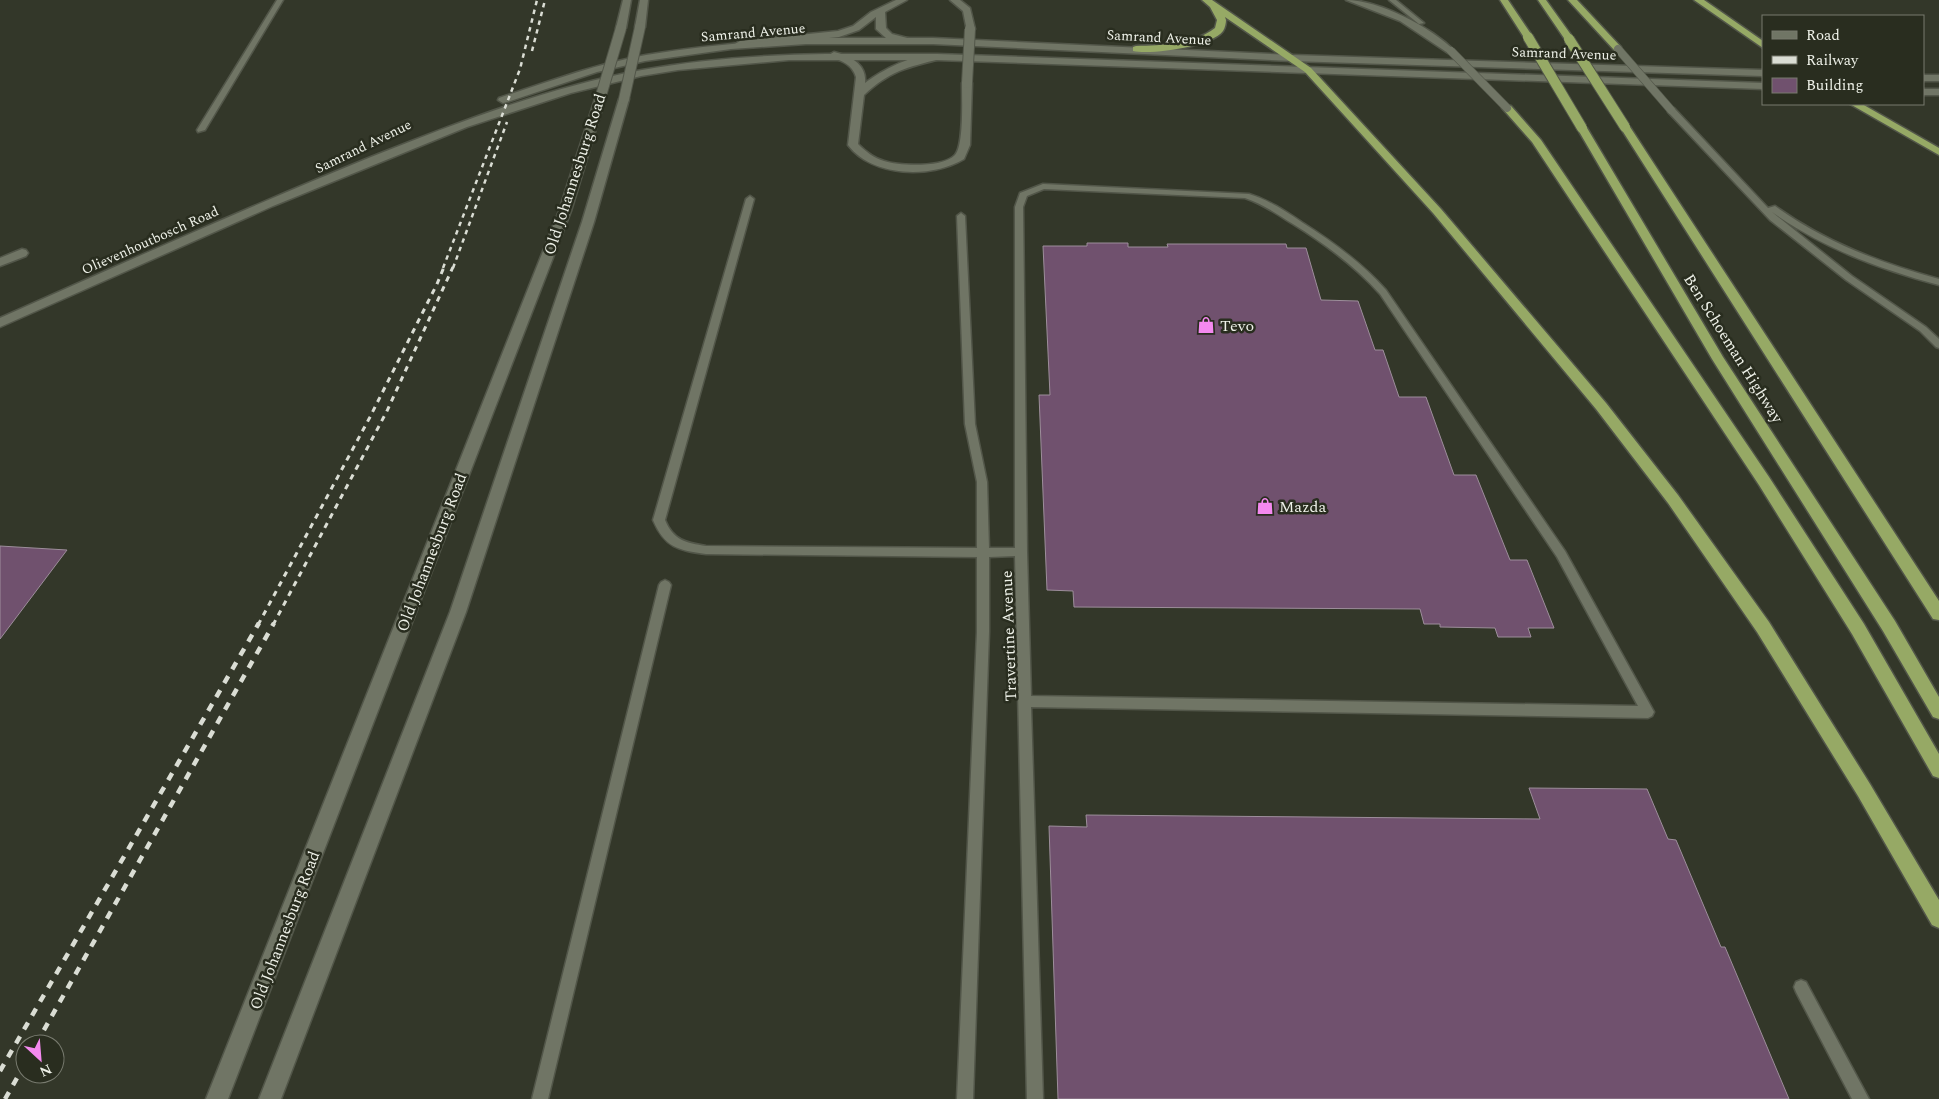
<svg xmlns="http://www.w3.org/2000/svg" width="1939" height="1099" viewBox="0 0 1939 1099" font-family="Spectral,serif">
	<style>
		.building { fill: #70516e; stroke: #9d8e9b }
		.lines { fill: none; stroke-linecap: round; stroke-linejoin: round }
		.service-casing { stroke: #525649; stroke-width: 3 }
		.minor-casing { stroke: #525649; stroke-width: 3 }
		.secondary-casing { stroke: #525649; stroke-width: 3 }
		.motorway-casing { stroke: #525649; stroke-width: 3 }
		.service { fill: #707565; fill-rule: evenodd }
		.minor { fill: #707565; fill-rule: evenodd }
		.secondary { fill: #707565; fill-rule: evenodd }
		.motorway { fill: #96a965; fill-rule: evenodd }
		.rail-far2 { stroke: #daddd4; stroke-width: 2.5; stroke-dasharray: 4.5 4.5; stroke-linecap: butt }
		.rail-far1 { stroke: #daddd4; stroke-width: 3; stroke-dasharray: 5.5 5.5; stroke-linecap: butt }
		.rail { stroke: #daddd4; stroke-width: 4.5; stroke-dasharray: 8 8; stroke-linecap: butt }
		.service-bridge-casing { stroke: #525649; stroke-width: 9; stroke-linecap: butt }
		.minor-bridge-casing { stroke: #525649; stroke-width: 12; stroke-linecap: butt }
		.secondary-bridge-casing { stroke: #525649; stroke-width: 12; stroke-linecap: butt }
		.motorway-bridge-casing { stroke: #525649; stroke-width: 12; stroke-linecap: butt }
		.service-bridge { stroke: #707565; stroke-width: 8 }
		.minor-bridge { stroke: #707565; stroke-width: 10 }
		.secondary-bridge { stroke: #707565; stroke-width: 10 }
		.motorway-bridge { stroke: #96a965; stroke-width: 10 }
		.labels { text-anchor: middle; stroke-width: 5; stroke-linejoin: round; paint-order: stroke }
		.far-street-label { font-size: 14px; fill: #eef1e8; stroke: #292d1f }
		.street-label { font-size: 16px; fill: #eef1e8; stroke: #292d1f }
		.poi-label { font-size: 16px; fill: #eef1e8; stroke: #292d1f; text-anchor: start }
	</style>
	<rect width="100%" height="100%" fill="#333729"/>
	<path class="building" d="M 1087,243 L 1128,243 L 1128,247 L 1168,247 L 1167,244 L 1286,244 L 1287,248 L 1306,248 L 1321,300 L 1358,301 L 1375,350 L 1383,350 L 1399,397 L 1426,397 L 1454,475 L 1476,475 L 1510,560 L 1527,560 L 1554,628 L 1528,628 L 1531,637 L 1498,637 L 1495,628 L 1440,627 L 1440,624 L 1424,624 L 1420,609 L 1074,607 L 1073,591 L 1047,590 L 1039,395 L 1050,395 L 1043,246 L 1087,246 Z
		M 0,546 L 67,550 L 0,639 Z
		M 1529,788 L 1647,789 L 1668,839 L 1676,840 L 1721,947 L 1725,947 L 1789,1099 L 1058,1099 L 1049,826 L 1087,827 L 1086,815 L 1540,819 Z"/>
	<g class="lines">
		<g class="service-casing">
			<path id="service" d="M 277,0 L 283,0 L 205,130 L 198,132 L 197,130 Z
				M 1346,0 C 1379,0 1431,27 1455,51 L 1448,53 L 1400,21 Z
				M 1389,0 L 1396,0 L 1424,23 L 1419,24 Z
				M 1668,108 L 1674,108 L 1768,208 L 1775,206 C 1825,242 1880,263 1939,279 L 1939,285 C 1879,269 1823,248 1772,212 L 1852,276 L 1926,327 L 1939,339 L 1939,348 L 1936,347 L 1920,331 L 1846,280 L 1770,220 L 1668,112 Z
				M 1043,184 L 1249,194 C 1269,200 1285,211 1303,223 C 1333,242 1362,263 1386,290 L 1565,551 L 1654,712 L 1652,716 L 1648,718 L 1031,707 L 1043,1099 L 1027,1099 L 1015,556 L 989,557 L 989,632 L 973,1099 L 957,1099 L 977,632 L 977,557 L 706,554 C 678,550 665,548 653,520 L 746,199 L 750,196 L 754,199 L 665,520 C 673,540 686,543 706,546 L 977,548 L 977,482 L 965,424 L 957,216 L 961,213 L 965,216 L 975,424 L 987,482 L 989,548 L 1015,548 L 1015,207 L 1020,193 ZM 1044,189 L 1245,198 C 1263,204 1277,214 1293,224 C 1325,244 1355,266 1380,294 L 1557,557 L 1638,706 L 1031,696 L 1027,552 L 1023,207 L 1027,196 Z
				M 665,580 L 669,582 L 671,585 L 548,1099 L 532,1099 L 659,585 L 661,582 Z
				M 1801,980 L 1806,982 L 1869,1099 L 1852,1099 L 1796,992 L 1794,987 L 1796,982 Z"/>
		</g>
		<g class="minor-casing">
			<path id="minor" d="M 896,0 L 907,0 L 885,12 L 886,28 L 892,34 L 911,39 L 911,43 L 886,38 L 876,29 L 876,17 L 859,30 L 839,37 L 740,47 L 735,44 L 740,41 L 838,31 L 853,26 L 871,12 Z
				M 950,0 L 960,0 L 970,8 L 975,29 L 973,31 L 967,31 L 963,11 Z
				M 834,52 C 850,56 867,64 865,83 C 882,70 918,51 940,55 L 940,59 C 908,67 889,71 864,95 L 858,144 C 866,152 874,158 884,161 C 899,166 943,168 955,155 C 964,145 962,98 962,83 L 967,80 L 972,83 L 970,145 L 964,159 C 931,179 872,177 848,145 L 856,77 C 852,64 842,61 831,57 L 829,55 Z
				M 22,249 L 26,250 L 28,253 L 26,256 L 0,266 L 0,258 Z"/>
		</g>
		<g class="secondary-casing">
			<path id="secondary" d="M 623,0 L 631,0 L 626,28 L 621,31 L 616,28 Z
				M 640,0 L 648,0 L 645,27 L 640,30 L 635,27 Z
				M 806,38 L 933,38 L 1292,55 L 1763,70 L 1763,76 L 1292,61 L 933,44 L 806,44 L 731,49 L 645,61 L 597,72 L 507,102 L 503,103 L 498,100 L 499,98 C 548,82 596,64 646,55 C 699,46 752,42 806,38 Z
				M 826,54 L 937,54 L 1763,83 L 1763,89 L 937,60 L 789,60 L 678,70 L 641,76 L 571,93 L 467,127 L 273,206 L 0,327 L 0,318 C 123,263 246,208 371,157 C 459,122 549,87 642,70 C 703,59 764,55 826,54 Z
				M 1923,75 L 1939,75 L 1939,81 L 1923,81 Z
				M 1923,89 L 1939,89 L 1939,95 L 1923,95 Z
				M 600,96 L 605,99 L 571,211 L 228,1099 L 206,1099 L 559,211 L 595,99 Z
				M 624,96 L 629,99 L 594,222 L 466,612 L 281,1099 L 259,1099 L 450,612 L 582,222 L 619,99 Z"/>
		</g>
		<g class="motorway-casing">
			<path id="motorway" d="M 1202,0 L 1212,0 L 1311,68 L 1441,209 L 1606,403 L 1678,495 L 1769,622 L 1870,784 L 1939,900 L 1939,928 L 1932,925 L 1858,796 L 1757,632 L 1668,503 L 1596,409 L 1433,213 L 1305,72 L 1225,17 L 1226,20 C 1226,23 1225,28 1223,31 C 1211,47 1151,55 1133,51 L 1133,47 L 1136,46 C 1163,45 1193,45 1215,28 L 1217,20 L 1210,7 Z
				M 1500,0 L 1508,0 L 1533,37 L 1531,39 L 1525,39 Z
				M 1538,0 L 1546,0 L 1574,39 L 1572,41 L 1566,41 Z
				M 1568,0 L 1577,0 L 1621,47 L 1621,51 L 1615,51 Z
				M 1694,0 L 1704,0 L 1763,41 L 1763,48 Z
				M 1850,104 L 1862,104 L 1939,148 L 1939,155 Z
				M 1507,105 L 1511,106 L 1541,140 L 1769,477 L 1864,624 L 1939,754 L 1939,778 L 1933,776 L 1852,634 L 1759,485 L 1532,142 L 1502,108 Z
				M 1625,124 L 1630,127 L 1939,601 L 1939,620 L 1933,619 L 1620,127 Z
				M 1582,125 L 1587,128 L 1723,357 L 1895,621 L 1939,697 L 1939,719 L 1933,717 L 1883,631 L 1712,359 L 1577,128 Z"/>
		</g>
		<use href="#service" class="service"/>
		<use href="#minor" class="minor"/>
		<use href="#secondary" class="secondary"/>
		<use href="#motorway" class="motorway"/>
		<path class="rail-far2" d="M 532,51 L 545,0
			M 443,268 L 520,69 L 537,0
			M 453,268 L 507,122"/>
		<path class="rail-far1" d="M 258,625 L 370,417 L 437,284 L 444,267
			M 273,625 L 387,411 L 453,267"/>
		<path class="rail" d="M 36,1044 L 274,623
			M 0,1071 L 259,623
			M 5,1099 L 25,1064"/>
		<g class="service-bridge-casing">
			<path id="service-bridge" d="M 1618,49 L 1671,110
				M 1451,51 L 1507,108"/>
		</g>
		<g class="minor-bridge-casing">
			<path id="minor-bridge" d="M 967,83 L 970,29"/>
		</g>
		<g class="secondary-bridge-casing">
			<path id="secondary-bridge" d="M 600,99 L 621,28
				M 624,99 L 640,27"/>
		</g>
		<g class="motorway-bridge-casing">
			<path id="motorway-bridge" d="M 1528,37 L 1582,128
				M 1569,39 L 1625,127"/>
		</g>
		<use href="#service-bridge" class="service-bridge"/>
		<use href="#minor-bridge" class="minor-bridge"/>
		<use href="#secondary-bridge" class="secondary-bridge"/>
		<use href="#motorway-bridge" class="motorway-bridge"/>
	</g>
	<defs>
		<g id="shop-bare" transform="scale(1.35)"><path d="M-5-2.5h2.3a2.7 3.5 0 0 1 5.4 0H5L5.5 6h-11ZM-1.5-2.5h3a1.5 2.3 0 0 0-3 0Z" fill="#f489ef" stroke="#292d1f" stroke-width="2.5" paint-order="stroke"/></g>
	</defs>
	<g fill-rule="evenodd">
		<use href="#shop-bare" x="1206" y="325"/>
		<use href="#shop-bare" x="1265" y="506"/>
	</g>
	<g class="labels">
		<g class="far-street-label">
			<text transform="translate(753 32) rotate(-5)" y="5">Samrand Avenue</text>
			<text transform="translate(1159 37) rotate(3)" y="5">Samrand Avenue</text>
			<text transform="translate(1564 53) rotate(2)" y="5">Samrand Avenue</text>
			<text transform="translate(363 146) rotate(-26)" y="5">Samrand Avenue</text>
			<text transform="translate(150 240) rotate(-24)" y="5">Olievenhoutbosch Road</text>
		</g>
		<g class="street-label">
			<text transform="translate(574 174) rotate(-72)" y="6">Old Johannesburg Road</text>
			<text transform="translate(1734 348) rotate(58)" y="6">Ben Schoeman Highway</text>
			<text transform="translate(431 552) rotate(-69)" y="6">Old Johannesburg Road</text>
			<text transform="translate(1008 636) rotate(-92)" y="6">Travertine Avenue</text>
			<text transform="translate(284 930) rotate(-69)" y="6">Old Johannesburg Road</text>
		</g>
		<g class="poi-label">
			<text x="1220" y="331">Tevo</text>
			<text x="1279" y="512">Mazda</text>
		</g>
	</g>
	<rect x="1762" y="15" width="162" height="90" fill="#292d1f" stroke="#787b6f"/>
	<rect x="1772" y="31" width="25" height="8" fill="#707565" stroke="#787b6f"/>
	<text x="1806" y="40" font-size="15" fill="#eef1e8">Road</text>
	<rect x="1772" y="56" width="25" height="8" fill="#daddd4" stroke="#787b6f"/>
	<text x="1806" y="65" font-size="15" fill="#eef1e8">Railway</text>
	<rect x="1772" y="78" width="25" height="15" fill="#70516e" stroke="#787b6f"/>
	<text x="1806" y="90" font-size="15" fill="#eef1e8">Building</text>
	<g transform="translate(40 1059) rotate(154)"><circle r="24" fill="#292d1f" stroke="#787b6f"/>
	<path d="M0-4L9 19L0 12L-9 19Z" fill="#f489ef"/>
	<text y="-8" font-size="14" font-weight="bold" text-anchor="middle" fill="#eef1e8">N</text>
	</g>
</svg>
